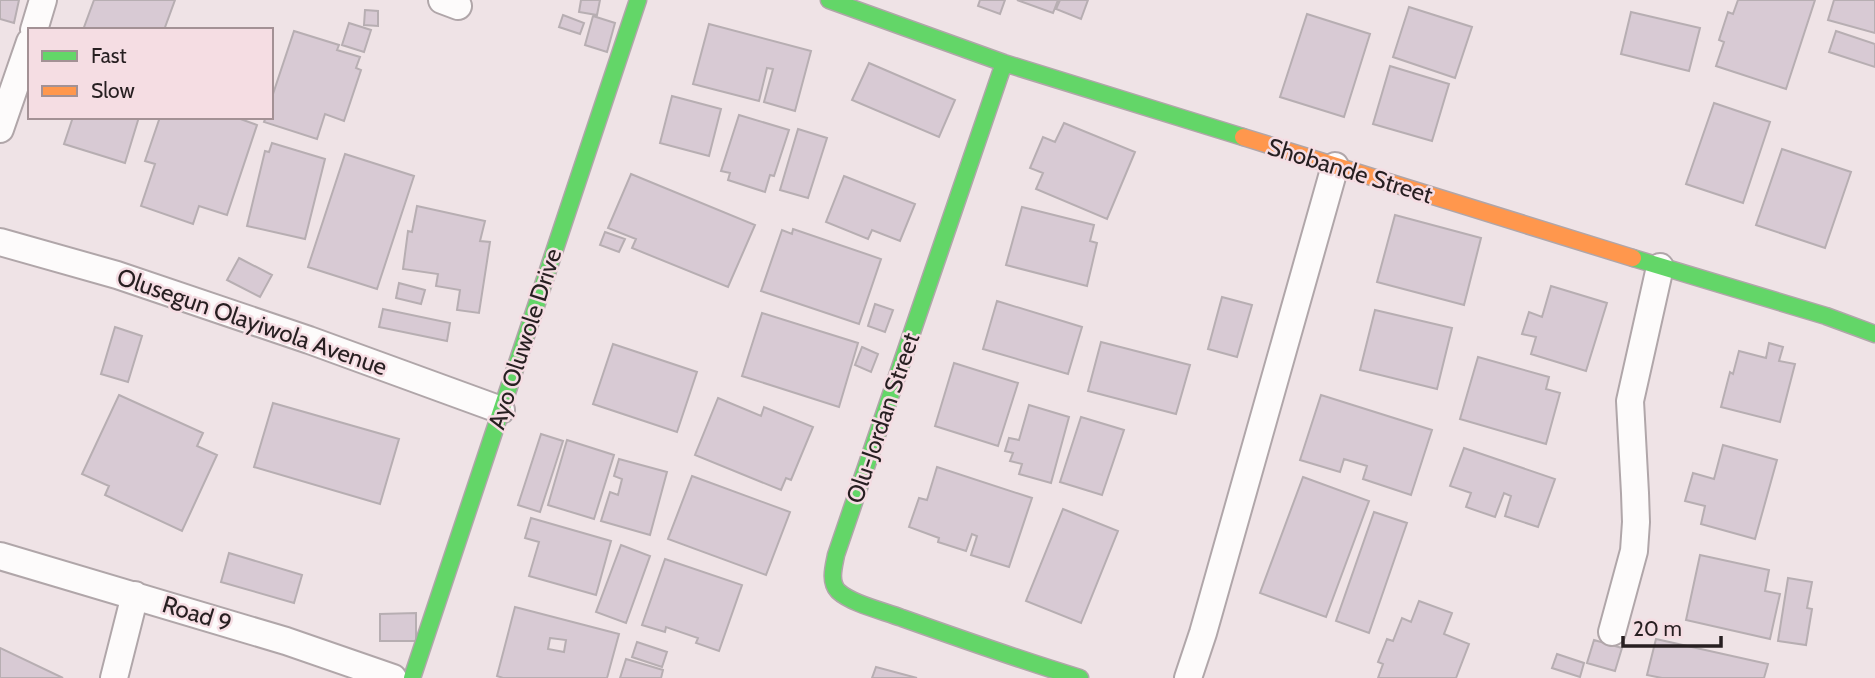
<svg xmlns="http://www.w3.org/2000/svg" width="1875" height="678" viewBox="0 0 1875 678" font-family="Cabin,sans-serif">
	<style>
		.building { fill: #d8cad4; stroke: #b7aeb2; stroke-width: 2; fill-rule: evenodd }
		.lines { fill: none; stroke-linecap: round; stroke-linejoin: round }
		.street-casing { stroke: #b0a6a9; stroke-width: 30 }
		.fast-casing { stroke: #b0a6a9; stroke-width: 19 }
		.slow-casing { stroke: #b0a6a9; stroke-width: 19 }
		.street { stroke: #fdfbfb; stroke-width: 26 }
		.fast { stroke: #63d668; stroke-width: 16 }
		.slow { stroke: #ff974d; stroke-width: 16 }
		.labels { text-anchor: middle; stroke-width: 5; stroke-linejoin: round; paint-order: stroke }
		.street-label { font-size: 24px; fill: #271f21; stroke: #f5dde3 }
	</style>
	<rect width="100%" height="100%" fill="#efe3e6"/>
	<path class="building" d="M 0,0 L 19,0 L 14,23 L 0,19 Z
		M 94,0 L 175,0 L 164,30 L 83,30 Z
		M 581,0 L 600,0 L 597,15 L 579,12 Z
		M 980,0 L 1005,0 L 1000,14 L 978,6 Z
		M 1017,0 L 1058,0 L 1053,13 Z
		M 1060,0 L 1088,0 L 1081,19 L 1056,9 Z
		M 1738,0 L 1815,0 L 1786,89 L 1716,66 L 1724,42 L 1719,40 L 1728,12 L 1733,14 Z
		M 1834,0 L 1875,0 L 1875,33 L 1828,20 Z
		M 1409,7 L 1472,27 L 1455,78 L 1393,57 Z
		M 365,10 L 378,11 L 378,26 L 364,25 Z
		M 1631,12 L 1700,28 L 1689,71 L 1621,54 Z
		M 1307,14 L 1370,34 L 1344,117 L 1280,97 Z
		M 563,15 L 584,23 L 580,34 L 559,27 Z
		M 593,16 L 615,23 L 607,52 L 585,45 Z
		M 349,23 L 371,30 L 364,52 L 342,45 Z
		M 709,24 L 811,51 L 795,111 L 764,102 L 773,69 L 767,68 L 759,101 L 693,84 Z
		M 294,31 L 339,45 L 337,50 L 360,57 L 356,68 L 361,70 L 344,121 L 325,114 L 317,139 L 264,122 L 266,117 L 271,117 L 271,100 Z
		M 1836,31 L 1875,44 L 1875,67 L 1829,52 Z
		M 869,63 L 955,100 L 939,137 L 852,100 Z
		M 1390,66 L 1449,84 L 1432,141 L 1373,124 Z
		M 672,96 L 721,109 L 709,156 L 660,143 Z
		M 1714,103 L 1770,122 L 1743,203 L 1686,184 Z
		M 739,115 L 789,130 L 774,176 L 770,175 L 765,192 L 728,180 L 730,173 L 721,171 Z
		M 73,117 L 139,117 L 125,163 L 64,144 Z
		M 160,117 L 235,117 L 257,125 L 227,215 L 199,206 L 193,224 L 141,206 L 155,164 L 145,161 Z
		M 1064,123 L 1135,152 L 1107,219 L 1036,189 L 1043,173 L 1030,168 L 1043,137 L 1055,142 Z
		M 798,129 L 827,138 L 808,198 L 780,190 Z
		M 272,143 L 325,159 L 305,239 L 247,226 L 265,151 L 269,152 Z
		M 1782,149 L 1851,172 L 1825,248 L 1756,225 Z
		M 345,154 L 414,176 L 377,289 L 308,267 Z
		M 631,174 L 755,225 L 728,287 L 632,248 L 636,239 L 608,228 Z
		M 844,176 L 915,204 L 900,241 L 872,230 L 868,239 L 826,222 Z
		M 417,206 L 485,221 L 480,241 L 490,242 L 479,313 L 457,310 L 460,290 L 436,286 L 438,274 L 403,269 L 408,231 L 412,232 Z
		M 1022,207 L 1094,225 L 1090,241 L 1097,243 L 1087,286 L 1006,265 Z
		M 1395,215 L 1481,238 L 1464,305 L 1377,282 Z
		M 793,229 L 881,259 L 859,324 L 761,291 L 782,230 L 792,234 Z
		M 605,232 L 625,239 L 619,252 L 600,245 Z
		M 239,258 L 272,275 L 260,297 L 227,280 Z
		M 399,283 L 425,290 L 421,304 L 396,298 Z
		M 1551,286 L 1607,303 L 1586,371 L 1531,354 L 1536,337 L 1522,334 L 1529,312 L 1542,317 Z
		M 1222,297 L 1252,305 L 1237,357 L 1208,349 Z
		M 997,301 L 1082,327 L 1068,374 L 983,349 Z
		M 875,304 L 893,310 L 885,332 L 868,326 Z
		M 383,309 L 450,323 L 447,341 L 379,327 Z
		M 1375,310 L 1452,328 L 1437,389 L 1360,370 Z
		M 762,313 L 858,343 L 839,407 L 742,376 Z
		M 115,327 L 142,336 L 128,382 L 101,374 Z
		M 1101,342 L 1190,365 L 1176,414 L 1088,391 Z
		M 1769,343 L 1783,347 L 1779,361 L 1795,364 L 1780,422 L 1721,407 L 1730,372 L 1733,374 L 1739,351 L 1766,358 Z
		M 613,344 L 697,372 L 677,432 L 593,404 Z
		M 862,347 L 878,354 L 871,372 L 855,365 Z
		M 1478,357 L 1549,377 L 1546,389 L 1560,393 L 1546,444 L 1460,419 Z
		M 954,363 L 1018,383 L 998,446 L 935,426 Z
		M 119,395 L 203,433 L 197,446 L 217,455 L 182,531 L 105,495 L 109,486 L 82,474 Z
		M 1321,395 L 1432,430 L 1411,495 L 1363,479 L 1367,466 L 1344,459 L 1340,472 L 1300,460 Z
		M 718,398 L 761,416 L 764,407 L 813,427 L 791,480 L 786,478 L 781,490 L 695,455 Z
		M 273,403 L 399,439 L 380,504 L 254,467 Z
		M 1029,405 L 1069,417 L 1051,483 L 1019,474 L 1022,464 L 1010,461 L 1013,453 L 1005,451 L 1009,438 L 1019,440 Z
		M 1081,417 L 1124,430 L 1102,495 L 1060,482 Z
		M 541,434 L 563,441 L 540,512 L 518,505 Z
		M 567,440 L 614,455 L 594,519 L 548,505 Z
		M 1723,445 L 1777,460 L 1755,539 L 1701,524 L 1705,506 L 1685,501 L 1693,473 L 1714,479 Z
		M 1464,448 L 1555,479 L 1538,527 L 1505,516 L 1511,496 L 1504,493 L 1495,517 L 1466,507 L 1471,493 L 1450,486 Z
		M 619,459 L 667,472 L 650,535 L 601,521 L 610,492 L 618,495 L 622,479 L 614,476 Z
		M 937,467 L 1032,498 L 1009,567 L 971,555 L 977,536 L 972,534 L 966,551 L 938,542 L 939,538 L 909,527 L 919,498 L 927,500 Z
		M 692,476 L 790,512 L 766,575 L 668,539 Z
		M 1303,477 L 1369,501 L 1326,617 L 1260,593 Z
		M 1063,509 L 1118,531 L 1081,623 L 1026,601 Z
		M 1374,512 L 1407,523 L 1369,633 L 1336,621 Z
		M 531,518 L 611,541 L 596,595 L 529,576 L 539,542 L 525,538 Z
		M 621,545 L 650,556 L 626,623 L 596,612 Z
		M 229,553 L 302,575 L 294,603 L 221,582 Z
		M 1700,555 L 1769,570 L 1765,591 L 1780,594 L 1770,639 L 1686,620 Z
		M 665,559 L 742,585 L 719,651 L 696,643 L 698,638 L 666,627 L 665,632 L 642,625 Z
		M 1788,578 L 1812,582 L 1807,608 L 1812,609 L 1806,645 L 1778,641 Z
		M 1419,601 L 1452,613 L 1444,634 L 1469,644 L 1456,678 L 1378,678 L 1383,664 L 1378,662 L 1387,639 L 1393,641 L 1402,618 L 1411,622 Z
		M 515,607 L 619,634 L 607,678 L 503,678 L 497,676 ZM 550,638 L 566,640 L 564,652 L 548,649 Z
		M 416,613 L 416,641 L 380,641 L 380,614 Z
		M 1656,639 L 1768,664 L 1764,678 L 1662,678 L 1647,675 Z
		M 1594,640 L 1622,648 L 1615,671 L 1587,663 Z
		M 637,642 L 667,652 L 662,667 L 632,657 Z
		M 0,648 L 63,678 L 0,678 Z
		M 1557,654 L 1584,663 L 1580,677 L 1552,668 Z
		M 626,659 L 663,670 L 661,678 L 620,678 Z
		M 876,667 L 917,678 L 872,678 Z"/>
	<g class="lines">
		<g class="street-casing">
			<path id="street" d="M 442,0 L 458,6
				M 34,30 L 43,0
				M 0,129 L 30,42
				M 0,242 L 117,275 L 309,340 L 501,410
				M 0,556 L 286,641 L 393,678
				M 1612,632 L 1634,551 L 1636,522 L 1635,493 L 1630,401 L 1660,267
				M 114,678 L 135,595
				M 1188,678 L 1203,633 L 1335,166"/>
		</g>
		<g class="fast-casing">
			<path id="fast" d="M 829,0 L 1004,63 L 1243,137
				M 1004,63 L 836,555 C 834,566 829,581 838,591 C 852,604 884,611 902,618 C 961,639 1020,660 1080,678
				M 1633,258 L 1826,316 L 1875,334
				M 412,678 L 638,0"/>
		</g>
		<g class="slow-casing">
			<path id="slow" d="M 1243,137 L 1633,258"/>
		</g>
		<use href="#street" class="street"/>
		<use href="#fast" class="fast"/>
		<use href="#slow" class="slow"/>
	</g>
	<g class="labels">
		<g class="street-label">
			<text transform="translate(1350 171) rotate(17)" y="8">Shobande Street</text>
			<text transform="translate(252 322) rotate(19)" y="8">Olusegun Olayiwola Avenue</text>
			<text transform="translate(525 339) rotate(-72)" y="8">Ayo Oluwole Drive</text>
			<text transform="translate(883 418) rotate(-71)" y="8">Olu-Jordan Street</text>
			<text transform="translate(197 614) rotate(17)" y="8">Road 9</text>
		</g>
	</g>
	<rect x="28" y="28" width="245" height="91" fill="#f5dde3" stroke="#a39195" stroke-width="2"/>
	<rect x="42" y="51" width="35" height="10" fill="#63d668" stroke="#a39195" stroke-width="2"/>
	<text x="91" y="63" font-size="21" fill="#271f21">Fast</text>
	<rect x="42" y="86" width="35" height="10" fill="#ff974d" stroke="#a39195" stroke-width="2"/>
	<text x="91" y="98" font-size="21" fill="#271f21">Slow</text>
	<path d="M1623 636v10h98v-10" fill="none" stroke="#271f21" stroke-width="3.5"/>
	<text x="1633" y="636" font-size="21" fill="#271f21" stroke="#f5dde3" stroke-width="5" paint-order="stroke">20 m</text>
</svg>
